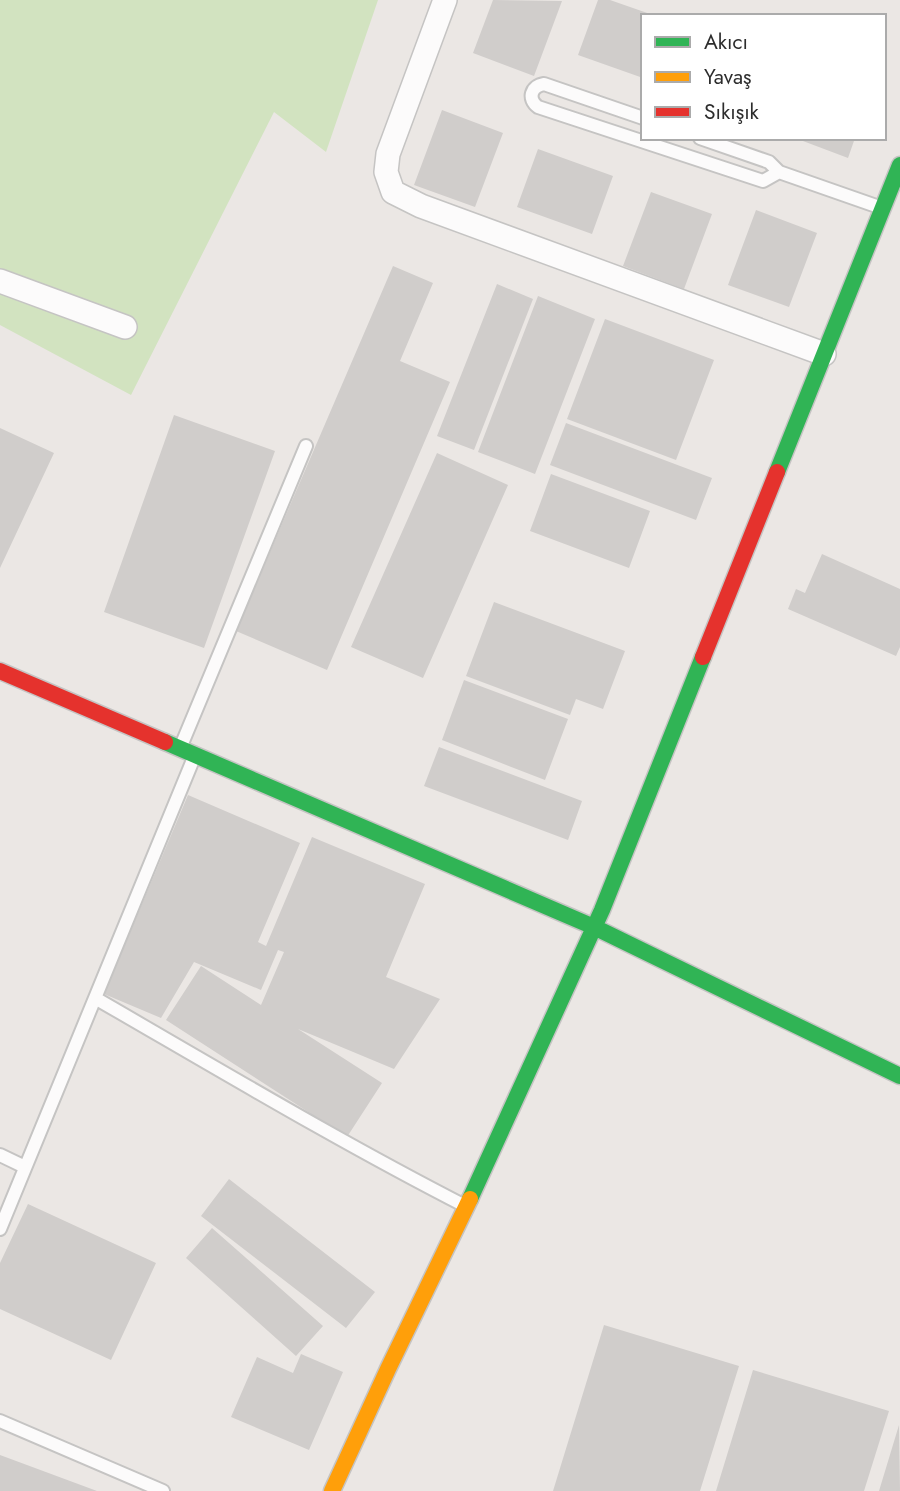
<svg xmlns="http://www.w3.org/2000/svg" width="900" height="1491" viewBox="0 0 900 1491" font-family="Jost,sans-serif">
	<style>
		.green { fill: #d2e3c0 }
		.building { fill: #d0cdcb }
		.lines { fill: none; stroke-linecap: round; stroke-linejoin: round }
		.lane-casing { stroke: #c5c4c3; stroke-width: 16 }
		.street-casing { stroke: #c5c4c3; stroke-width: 26 }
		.fast-casing { stroke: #c5c4c3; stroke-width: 19 }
		.slow-casing { stroke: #c5c4c3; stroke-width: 19 }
		.jam-casing { stroke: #c5c4c3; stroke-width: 19 }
		.lane { stroke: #fcfbfb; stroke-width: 12 }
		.street { stroke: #fcfbfb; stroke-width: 23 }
		.fast { stroke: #30b455; stroke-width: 16 }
		.slow { stroke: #ff9f0a; stroke-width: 16 }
		.jam { stroke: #e5322d; stroke-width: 16 }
	</style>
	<rect width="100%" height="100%" fill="#ebe7e4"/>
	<path class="green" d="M 0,0 L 378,0 L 326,152 L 274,112 L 131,395 L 0,325 Z"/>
	<path class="building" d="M 493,0 L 562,1 L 534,76 L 473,53 Z
		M 598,0 L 610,0 L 653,15 L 643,16 L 643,78 L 578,55 Z
		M 442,110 L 503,133 L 475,207 L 414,185 Z
		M 795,138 L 855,138 L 848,158 Z
		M 538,149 L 613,176 L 592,234 L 517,207 Z
		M 651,192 L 712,214 L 684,289 L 623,266 Z
		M 756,210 L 817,233 L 789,307 L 728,285 Z
		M 393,266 L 433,283 L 400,361 L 450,382 L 327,670 L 236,631 Z
		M 497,284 L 533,299 L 474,450 L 437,436 Z
		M 538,296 L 595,319 L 535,474 L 478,452 Z
		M 605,319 L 714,360 L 676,460 L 567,419 Z
		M 174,415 L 275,451 L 204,648 L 104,612 Z
		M 566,423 L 712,478 L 696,520 L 550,465 Z
		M 0,428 L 54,453 L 0,568 Z
		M 437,453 L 508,485 L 423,678 L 351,647 Z
		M 551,474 L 650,511 L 629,568 L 530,531 Z
		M 822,554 L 900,589 L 900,647 L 896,656 L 788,609 L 796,589 L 805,593 Z
		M 494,602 L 625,651 L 603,709 L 576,699 L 570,715 L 466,676 Z
		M 464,680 L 568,719 L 545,780 L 442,740 Z
		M 439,747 L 582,801 L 568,840 L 424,786 Z
		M 188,795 L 300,843 L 258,942 L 266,946 L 312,837 L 425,884 L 386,977 L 440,999 L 394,1069 L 298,1029 L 382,1083 L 347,1137 L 166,1020 L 201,966 L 261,1005 L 284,952 L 278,950 L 261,990 L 194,962 L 161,1018 L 104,994 Z
		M 229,1179 L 375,1292 L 346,1328 L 201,1216 Z
		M 28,1204 L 156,1263 L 111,1360 L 0,1309 L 0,1263 Z
		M 212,1228 L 323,1326 L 296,1356 L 186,1258 Z
		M 604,1325 L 739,1366 L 700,1491 L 553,1491 Z
		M 301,1354 L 343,1372 L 309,1450 L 231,1417 L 257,1357 L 293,1373 Z
		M 753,1370 L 889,1411 L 864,1491 L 716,1491 Z
		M 899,1425 L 900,1491 L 879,1491 Z
		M 0,1455 L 97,1491 L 0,1491 Z"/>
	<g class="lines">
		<g class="lane-casing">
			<path id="lane" d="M 643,118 L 544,84 C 531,86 527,99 538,107 L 763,181 L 779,172
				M 700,138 L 769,162 L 779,172 L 882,208
				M 181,746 L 306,446
				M 95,998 C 218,1069 340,1142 467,1207
				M 0,1155 L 25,1167
				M 0,1229 L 195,755
				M 0,1421 L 163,1491"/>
		</g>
		<g class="street-casing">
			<path id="street" d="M 445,0 L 388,154 L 386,172 L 393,192 L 421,206 L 824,354
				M 0,281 L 125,327"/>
		</g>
		<g class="fast-casing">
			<path id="fast" d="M 777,472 L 900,165
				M 165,742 L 594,927 L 900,1076
				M 470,1199 L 602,910 L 703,657"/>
		</g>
		<g class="slow-casing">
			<path id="slow" d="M 332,1491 L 388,1369 L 470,1199"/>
		</g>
		<g class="jam-casing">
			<path id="jam" d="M 703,657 L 777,472
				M 0,671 L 165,742"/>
		</g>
		<use href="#lane" class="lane"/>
		<use href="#street" class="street"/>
		<use href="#fast" class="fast"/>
		<use href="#slow" class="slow"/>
		<use href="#jam" class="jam"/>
	</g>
	<rect x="641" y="14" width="245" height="126" fill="#ffffff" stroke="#ababab" stroke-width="2"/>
	<rect x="655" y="37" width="35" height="10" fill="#30b455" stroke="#ababab" stroke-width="2"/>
	<text x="704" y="49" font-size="21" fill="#2d2d2d">Akıcı</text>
	<rect x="655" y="72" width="35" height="10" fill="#ff9f0a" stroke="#ababab" stroke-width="2"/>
	<text x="704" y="84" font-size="21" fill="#2d2d2d">Yavaş</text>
	<rect x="655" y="107" width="35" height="10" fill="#e5322d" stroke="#ababab" stroke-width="2"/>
	<text x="704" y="119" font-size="21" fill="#2d2d2d">Sıkışık</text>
</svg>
